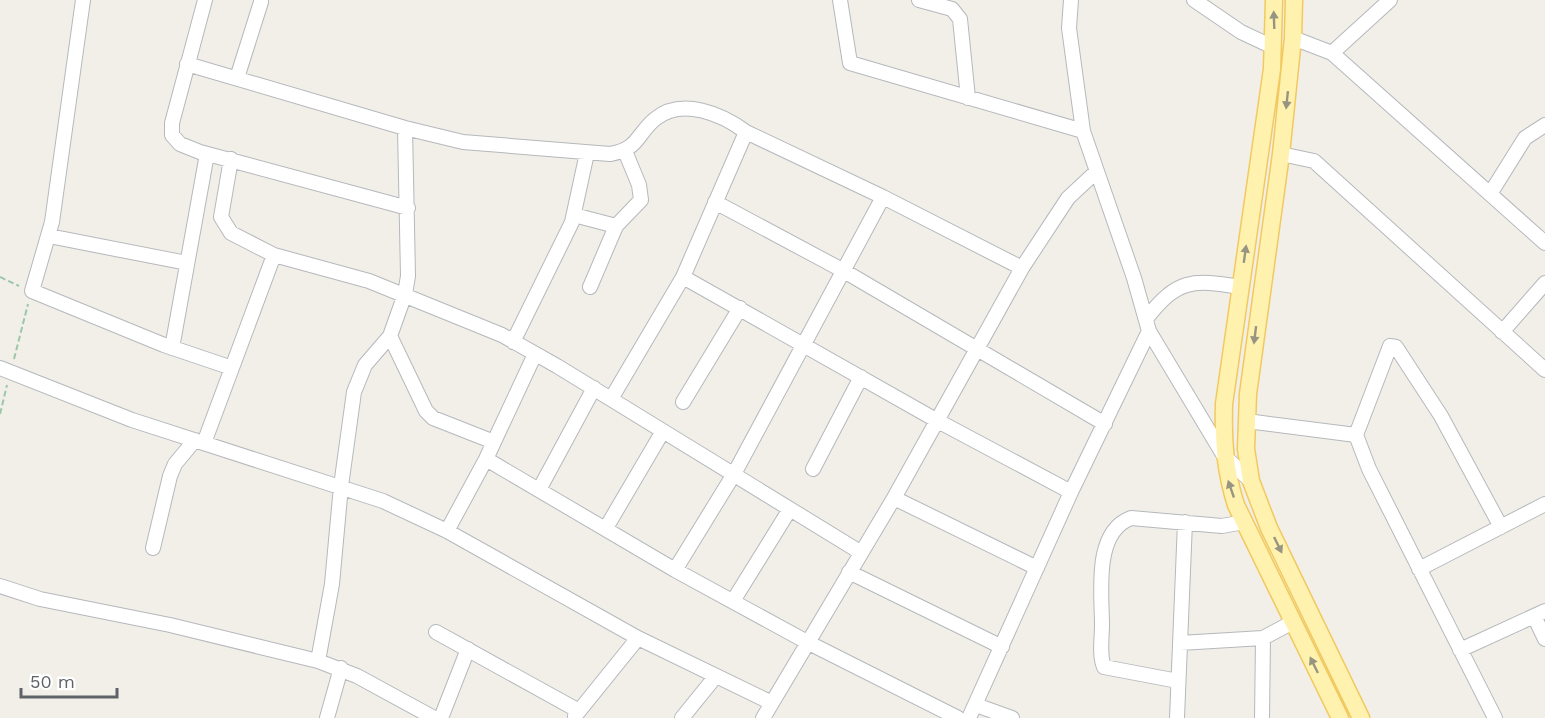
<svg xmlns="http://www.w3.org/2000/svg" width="1545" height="718" viewBox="0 0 1545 718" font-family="'Work Sans',sans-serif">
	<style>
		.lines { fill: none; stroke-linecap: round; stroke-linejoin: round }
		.minor-casing { stroke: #b5b8bc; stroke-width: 16 }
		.major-casing { stroke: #f2c960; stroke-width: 19 }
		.path { stroke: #9cc7a9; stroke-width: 2; stroke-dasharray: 6 3; stroke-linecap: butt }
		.minor { stroke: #fff; stroke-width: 14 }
		.major { stroke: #fff2af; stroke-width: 16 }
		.oneway { fill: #979581 }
	</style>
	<rect width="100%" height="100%" fill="#f1efe8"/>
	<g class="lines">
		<g class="minor-casing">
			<path id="minor" d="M 83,0 L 52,222 L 32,291 L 164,345 L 232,368
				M 205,0 L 172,123 L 172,135 L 180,144 L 200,152 L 408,208
				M 840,0 L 850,63 L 1083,131
				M 919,0 L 952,9 L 960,19 L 968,98
				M 1071,0 L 1069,28 L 1083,131 L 1134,278 L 1149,331 L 1224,456 L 1251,481
				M 1194,0 L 1241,32 L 1273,47
				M 1293,38 L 1332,53 L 1545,243
				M 1332,53 L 1390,0
				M 187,64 L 405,128 L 463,142 L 610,154 C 639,149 636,135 655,119 C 682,97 722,114 746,132 L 883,197 L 1022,268
				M 237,78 L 261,2
				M 1281,154 L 1314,161 L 1545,370
				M 231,159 L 221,217 L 231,233 L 274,255 L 369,281 L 502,335 L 557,366 L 860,552
				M 1490,194 L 1525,138 L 1545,125
				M 715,202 L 844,271 L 1105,424
				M 574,215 L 616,226
				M 49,236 L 187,263
				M 683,277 L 936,420 L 1071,492
				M 590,287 L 616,226 L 641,200 L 639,185 L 625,151
				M 1146,319 C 1177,279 1192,279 1240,287
				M 1502,332 L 1545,283
				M 390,336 L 426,411 L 433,418 L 494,442
				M 513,342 L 572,222 L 587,153
				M 172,348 L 207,154
				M 0,368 L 132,420 L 383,501 L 447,531 L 638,638 L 772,703
				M 611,399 L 683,277 L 746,132
				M 683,402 L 740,308
				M 1247,421 L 1356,435
				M 204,443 L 274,255
				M 486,459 L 675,570 L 807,642 L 958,718
				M 813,469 L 861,377
				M 540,488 L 594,388
				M 894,498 L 1037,568
				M 606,528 L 663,431
				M 447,531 L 486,459 L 535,354
				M 153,548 L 170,476 L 175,464 L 195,440
				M 1419,569 L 1545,504
				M 675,570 L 734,474 L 883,197
				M 849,572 L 1002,647
				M 0,586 L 40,599 L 170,625 L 318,661 L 357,676 L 434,718
				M 733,601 L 790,509
				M 1534,616 L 1545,639
				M 436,632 L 579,711
				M 1180,643 L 1263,638 L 1293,622
				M 1460,650 L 1545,611
				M 318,661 L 332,584 L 341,486 L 354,392 L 365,365 L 390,336 L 405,294 L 408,276 L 405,128
				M 1178,681 L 1104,667 C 1099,655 1102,638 1102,625 C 1102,594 1093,532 1131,518 L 1222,526 L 1244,522
				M 976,705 L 1012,718
				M 575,716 L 638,638
				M 327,718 L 341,668
				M 441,718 L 468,649
				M 682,718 L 716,676
				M 763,718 L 894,498 L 1022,268 L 1068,198 L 1097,171
				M 969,718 L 1071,492 L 1149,331
				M 1177,718 L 1185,522
				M 1262,718 L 1263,638
				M 1495,718 L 1369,469 L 1356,435 L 1390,346 L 1396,347 L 1441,416 L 1501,527"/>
		</g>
		<g class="major-casing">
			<path id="major" d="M 1274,0 L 1272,69 L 1224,404 C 1223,440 1225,471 1236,505 L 1340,718
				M 1294,0 L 1293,38 L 1281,154 L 1248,394 L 1246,449 L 1251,481 L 1269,528 L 1361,718"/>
		</g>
		<path class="path" d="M 0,277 L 19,286
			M 14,359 L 28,304
			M 0,414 L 7,385"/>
		<use href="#minor" class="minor"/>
		<use href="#major" class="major"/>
	</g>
	<defs><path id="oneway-solid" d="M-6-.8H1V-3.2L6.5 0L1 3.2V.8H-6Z" transform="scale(1.5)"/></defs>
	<g class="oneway">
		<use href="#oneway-solid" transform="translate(1274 20) rotate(-92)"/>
		<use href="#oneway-solid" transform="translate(1287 100) rotate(96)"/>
		<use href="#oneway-solid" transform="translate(1245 254) rotate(-82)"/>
		<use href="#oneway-solid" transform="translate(1255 335) rotate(97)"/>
		<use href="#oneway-solid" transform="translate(1231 489) rotate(-109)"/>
		<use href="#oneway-solid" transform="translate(1278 545) rotate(64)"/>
		<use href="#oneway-solid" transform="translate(1314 665) rotate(-116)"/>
	</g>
	<path d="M21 688v9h96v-9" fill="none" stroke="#5f6368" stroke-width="3"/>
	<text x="30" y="688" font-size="18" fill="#5f6368" stroke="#ffffff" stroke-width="4.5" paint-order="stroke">50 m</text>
</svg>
